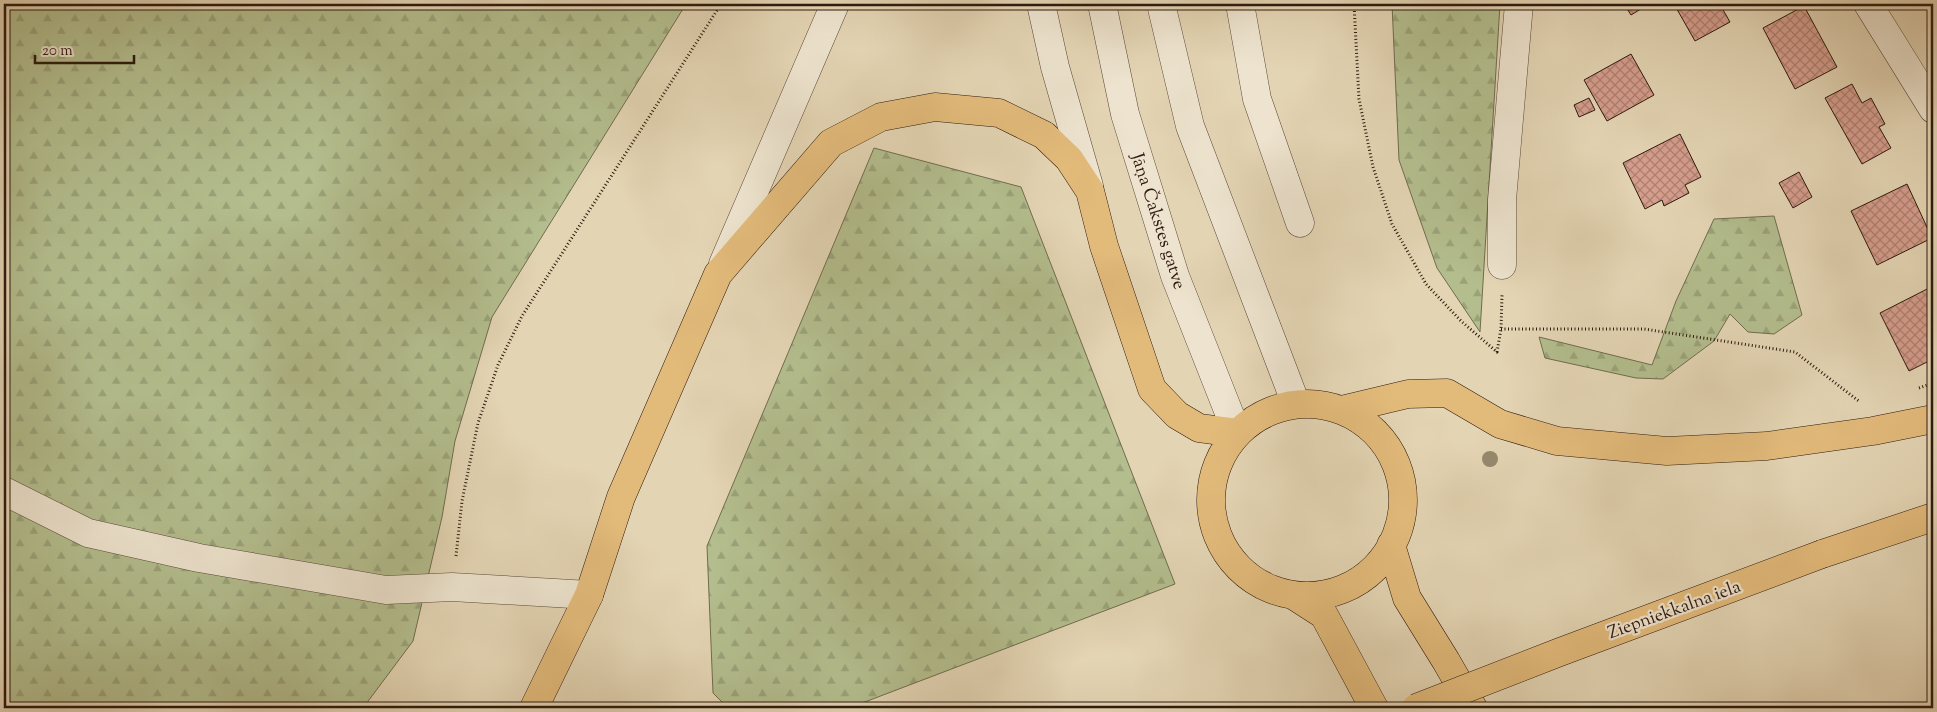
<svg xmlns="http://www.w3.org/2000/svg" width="1937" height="712" viewBox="0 0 1937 712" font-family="'Sorts Mill Goudy',serif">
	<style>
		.forest { fill: url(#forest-firs); stroke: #706c4e }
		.building { fill: url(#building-cross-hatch); stroke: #2e1a0f }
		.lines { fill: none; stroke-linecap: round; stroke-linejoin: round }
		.minor-casing { stroke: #5b4838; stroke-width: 29 }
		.trunk-casing { stroke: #2e1a0f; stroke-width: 29 }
		.path { stroke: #2e1a0f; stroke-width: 3; stroke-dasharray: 1 2.5; stroke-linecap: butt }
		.minor { stroke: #ede3ce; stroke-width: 28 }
		.trunk { stroke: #e2ba7a; stroke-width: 28 }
		.trunk-bridge-casing { stroke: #2e1a0f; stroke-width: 29; stroke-linecap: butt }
		.trunk-bridge { stroke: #e2ba7a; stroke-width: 28 }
		.tree { fill: #95896e }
		.labels { text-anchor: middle; stroke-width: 4.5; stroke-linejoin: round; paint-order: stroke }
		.street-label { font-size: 18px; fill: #2e1a0f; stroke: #ede3ce }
	</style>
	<defs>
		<pattern id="forest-firs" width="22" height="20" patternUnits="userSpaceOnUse" patternTransform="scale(1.25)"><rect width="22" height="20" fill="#b3bd8d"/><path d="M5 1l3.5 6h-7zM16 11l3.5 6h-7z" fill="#9aa278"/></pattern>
		<pattern id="building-cross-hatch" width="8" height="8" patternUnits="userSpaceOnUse" patternTransform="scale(1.25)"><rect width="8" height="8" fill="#d59d8c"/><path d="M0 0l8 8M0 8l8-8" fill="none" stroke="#ad7f71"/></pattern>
	</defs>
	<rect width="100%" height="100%" fill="#e3d4b3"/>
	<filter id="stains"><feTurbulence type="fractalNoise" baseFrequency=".004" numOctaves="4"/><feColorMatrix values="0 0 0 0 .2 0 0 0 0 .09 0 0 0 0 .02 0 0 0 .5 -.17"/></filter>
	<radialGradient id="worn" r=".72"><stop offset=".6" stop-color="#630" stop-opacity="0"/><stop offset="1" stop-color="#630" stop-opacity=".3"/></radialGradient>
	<path class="forest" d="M 4,4 L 686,4 L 492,317 L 455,441 L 442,517 L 413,641 L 363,708 L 4,708 Z
		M 1392,4 L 1500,4 L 1480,332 L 1437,268 L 1399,160 Z
		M 874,148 L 1021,187 L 1175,584 L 849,708 L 728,708 L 713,693 L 707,546 Z
		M 1774,216 L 1802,315 L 1774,334 L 1748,332 L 1730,314 L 1714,341 L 1663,379 L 1636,378 L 1545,358 L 1539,337 L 1652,365 L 1676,301 L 1714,219 Z"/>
	<path class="building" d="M 1624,4 L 1649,4 L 1631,15 Z
		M 1674,4 L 1729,4 L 1722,8 L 1730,22 L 1695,41 Z
		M 1804,6 L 1837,67 L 1795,89 L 1763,28 Z
		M 1631,54 L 1654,95 L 1607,121 L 1584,80 Z
		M 1852,84 L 1862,103 L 1871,98 L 1885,124 L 1879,127 L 1891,148 L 1862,164 L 1825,98 Z
		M 1589,98 L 1595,110 L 1579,117 L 1574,105 Z
		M 1680,134 L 1701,177 L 1685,185 L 1689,193 L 1664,206 L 1662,200 L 1645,209 L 1623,163 Z
		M 1799,172 L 1812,197 L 1793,208 L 1779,183 Z
		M 1907,184 L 1932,238 L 1877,265 L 1851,211 Z
		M 1933,286 L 1933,359 L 1909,371 L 1880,313 Z"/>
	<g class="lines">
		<g class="minor-casing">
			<path id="minor" d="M 1041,4 L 1055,67 L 1089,186
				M 1102,4 L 1125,114 L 1175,276 L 1237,433
				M 1161,4 L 1190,126 L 1296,404
				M 1240,4 L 1257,99 L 1300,223
				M 1868,4 L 1933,109
				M 723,264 L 835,4
				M 1502,265 L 1502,200 L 1519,4
				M 4,491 L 88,533 L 199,558 L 386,590 L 452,587 L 589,595"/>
		</g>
		<g class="trunk-casing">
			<path id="trunk" d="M1211 500a96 96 0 1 1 192 0a96 96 0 1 1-192 0Z
				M 1341,410 L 1408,394 L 1447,393 L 1500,424 L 1557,441 L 1667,451 L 1767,446 L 1873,431 L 1933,419
				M 1391,545 L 1407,598 L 1446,661 L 1473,708
				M 1822,554 L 1933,517
				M 1293,595 L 1324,615 L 1374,708
				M 534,708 L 589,595 L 621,497 L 718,274 L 831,143 L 881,117 L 935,107 L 999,113 L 1044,135 L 1069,159 L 1090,191 L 1104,246 L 1152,389 L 1177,415 L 1199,428 L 1237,433"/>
		</g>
		<path class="path" d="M 1354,4 L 1359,99 L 1373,167 L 1392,224 L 1426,284 L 1461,321 L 1497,352 L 1501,329 L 1502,295
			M 1501,329 L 1644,329 L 1795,352 L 1860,402
			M 1919,388 L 1933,383
			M 456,556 L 462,501 L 478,423 L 498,365 L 522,316 L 721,4"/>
		<use href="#minor" class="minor"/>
		<use href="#trunk" class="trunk"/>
		<g class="trunk-bridge-casing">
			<path id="trunk-bridge" d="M 1416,708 L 1560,652 L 1822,554"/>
		</g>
		<use href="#trunk-bridge" class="trunk-bridge"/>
	</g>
	<circle class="tree" cx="1490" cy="459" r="8"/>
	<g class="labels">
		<g class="street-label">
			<text transform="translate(1159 221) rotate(72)" y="6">Jāņa Čakstes gatve</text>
			<text transform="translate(1674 609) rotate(-20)" y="6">Ziepniekkalna iela</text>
		</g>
	</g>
	<rect width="1937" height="712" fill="none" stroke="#e3d4b3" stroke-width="20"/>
	<rect x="5" y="5" width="1927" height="702" fill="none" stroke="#2e1a0f" stroke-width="2.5"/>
	<rect x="10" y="10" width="1917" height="692" fill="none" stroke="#2e1a0f"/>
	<path d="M35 55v8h99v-8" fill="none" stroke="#2e1a0f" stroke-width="2.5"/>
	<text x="42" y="55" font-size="15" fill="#2e1a0f" stroke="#ede3ce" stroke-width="4" paint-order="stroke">20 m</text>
	<rect width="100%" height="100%" filter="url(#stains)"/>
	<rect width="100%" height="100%" fill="url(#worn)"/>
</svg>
